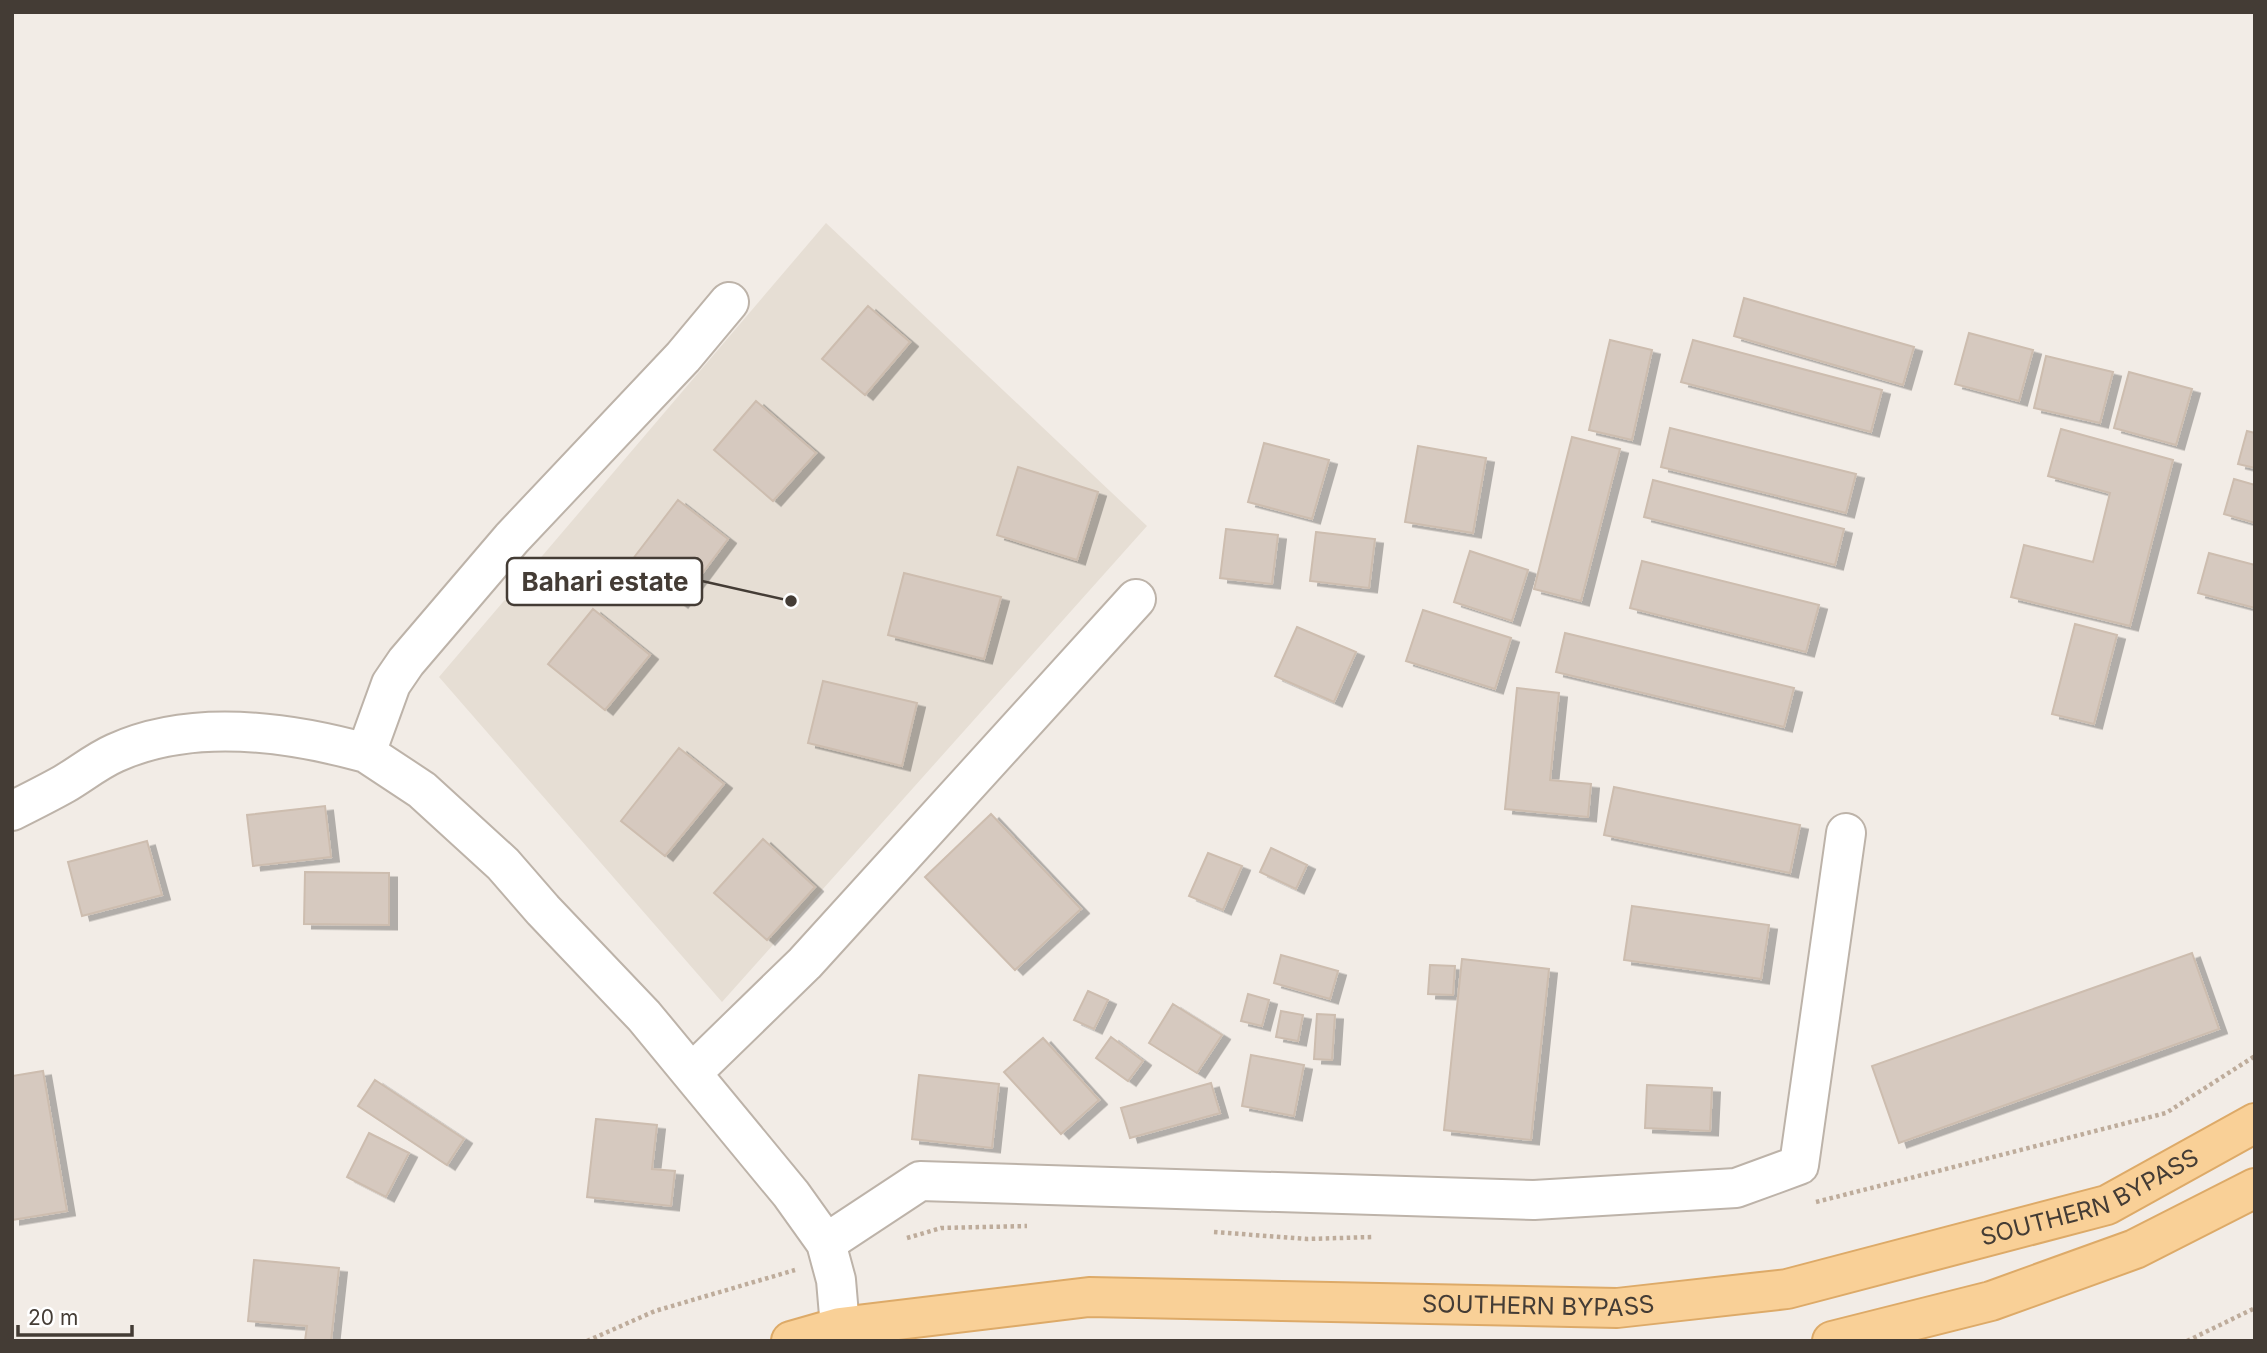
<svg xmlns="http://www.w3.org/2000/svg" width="2267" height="1353" viewBox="0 0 2267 1353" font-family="Inter,sans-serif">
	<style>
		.residential { fill: #e6ded4 }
		.building { fill: #d6c9bf; stroke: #cdbdaf; stroke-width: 2; filter: url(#shadow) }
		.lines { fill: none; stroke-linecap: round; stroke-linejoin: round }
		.minor-casing { stroke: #bdb3a9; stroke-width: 42 }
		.major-casing { stroke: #ddaa68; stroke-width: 42 }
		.path { stroke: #beac9b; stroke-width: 4.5; stroke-dasharray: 3.5 3.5; stroke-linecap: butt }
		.minor { stroke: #fff; stroke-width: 38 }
		.major { stroke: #f9d097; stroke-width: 38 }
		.labels { text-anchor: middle; stroke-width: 5; stroke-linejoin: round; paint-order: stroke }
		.street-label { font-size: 24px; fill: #443c35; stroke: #fff }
		.leader { fill: none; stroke: #443c35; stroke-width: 2.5 }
		.callout-dot { fill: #443c35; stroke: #fff; stroke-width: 2.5 }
		.callout { fill: #fff; stroke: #443c35; stroke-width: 2.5 }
		.callout-label { font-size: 26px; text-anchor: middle; font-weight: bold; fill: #443c35 }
	</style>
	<defs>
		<filter id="shadow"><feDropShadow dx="8" dy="4.5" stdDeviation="0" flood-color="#0004"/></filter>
	</defs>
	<rect width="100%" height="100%" fill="#f2ece6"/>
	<path class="residential" d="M 826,223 L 1147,526 L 722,1002 L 439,677 Z"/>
	<path class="building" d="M 1744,298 L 1914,347 L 1903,385 L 1734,336 Z
		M 868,306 L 910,342 L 865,395 L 822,359 Z
		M 1969,333 L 2033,350 L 2019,401 L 1955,384 Z
		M 1610,340 L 1652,350 L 1632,440 L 1589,430 Z
		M 1693,340 L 1882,390 L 1871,432 L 1681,382 Z
		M 2046,356 L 2113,372 L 2100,423 L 2034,408 Z
		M 2129,372 L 2192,389 L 2176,445 L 2114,428 Z
		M 756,401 L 816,453 L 773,501 L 714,450 Z
		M 1670,428 L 1856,474 L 1846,513 L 1661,467 Z
		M 2061,429 L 2173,460 L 2130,626 L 2011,597 L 2024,545 L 2093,562 L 2110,493 L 2048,476 Z
		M 2247,431 L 2255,433 L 2255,468 L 2238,464 Z
		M 1572,437 L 1620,449 L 1581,601 L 1534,589 Z
		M 1264,443 L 1329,460 L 1312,519 L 1248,502 Z
		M 1418,446 L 1486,458 L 1473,533 L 1405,522 Z
		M 1018,467 L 1098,492 L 1077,560 L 997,535 Z
		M 2234,479 L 2255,485 L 2255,523 L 2224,514 Z
		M 1653,480 L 1844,529 L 1835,565 L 1644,517 Z
		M 678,500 L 728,539 L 680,603 L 629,564 Z
		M 1226,529 L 1278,535 L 1272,584 L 1220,578 Z
		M 1316,532 L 1375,539 L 1369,588 L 1310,581 Z
		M 1470,551 L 1528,570 L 1512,621 L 1454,602 Z
		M 2209,553 L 2255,565 L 2255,608 L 2198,593 Z
		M 1642,561 L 1819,605 L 1806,652 L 1630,608 Z
		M 904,573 L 1001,597 L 984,659 L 888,635 Z
		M 593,609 L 650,655 L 605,710 L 548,664 Z
		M 1423,610 L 1511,638 L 1495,689 L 1406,661 Z
		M 2075,624 L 2117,635 L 2094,724 L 2052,714 Z
		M 1297,627 L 1356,652 L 1334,702 L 1275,676 Z
		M 1565,633 L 1794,688 L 1784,727 L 1556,672 Z
		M 823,681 L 917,703 L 902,766 L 808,743 Z
		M 1517,688 L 1559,693 L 1550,780 L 1591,784 L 1588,817 L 1505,809 Z
		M 679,748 L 724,784 L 665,856 L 621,821 Z
		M 1614,787 L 1800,825 L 1790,873 L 1604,835 Z
		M 325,806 L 331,857 L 253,866 L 247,815 Z
		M 991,814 L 1081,909 L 1015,970 L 925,877 Z
		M 763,839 L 815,887 L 767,940 L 714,893 Z
		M 147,841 L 162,895 L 82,916 L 68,862 Z
		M 1271,848 L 1307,865 L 1296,889 L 1260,872 Z
		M 1208,853 L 1242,866 L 1223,910 L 1189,896 Z
		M 305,872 L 389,873 L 389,925 L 304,924 Z
		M 1632,906 L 1769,925 L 1761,979 L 1624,960 Z
		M 2192,953 L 2219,1029 L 1899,1143 L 1872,1066 Z
		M 1281,955 L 1338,971 L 1330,999 L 1274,983 Z
		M 1462,959 L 1549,969 L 1531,1140 L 1444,1130 Z
		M 1430,965 L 1455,966 L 1453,995 L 1428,994 Z
		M 1088,991 L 1108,1000 L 1094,1029 L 1074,1020 Z
		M 1248,994 L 1269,1000 L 1262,1026 L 1241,1021 Z
		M 1173,1004 L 1222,1035 L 1197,1073 L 1149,1043 Z
		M 1281,1011 L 1303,1015 L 1298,1041 L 1276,1037 Z
		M 1317,1014 L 1335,1015 L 1332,1060 L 1314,1059 Z
		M 1111,1037 L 1143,1061 L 1128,1081 L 1096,1058 Z
		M 1043,1038 L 1099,1100 L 1061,1134 L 1004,1072 Z
		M 1251,1055 L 1304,1065 L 1294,1116 L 1242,1106 Z
		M 43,1071 L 67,1211 L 12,1220 L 12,1076 Z
		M 919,1075 L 999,1084 L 992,1148 L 912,1139 Z
		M 375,1080 L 464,1139 L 447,1165 L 358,1106 Z
		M 1211,1083 L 1220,1113 L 1130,1138 L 1121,1108 Z
		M 1647,1085 L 1712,1088 L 1710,1131 L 1645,1128 Z
		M 596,1119 L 657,1125 L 652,1169 L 675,1171 L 671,1206 L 587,1197 Z
		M 369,1133 L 409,1153 L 386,1197 L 347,1177 Z
		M 254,1260 L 339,1268 L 331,1341 L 305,1341 L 307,1326 L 248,1321 Z"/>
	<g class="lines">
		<g class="minor-casing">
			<path id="minor" d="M 729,302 L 683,357 L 512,538 L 406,662 L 391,684 L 366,753 L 422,790 L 503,864 L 543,910 L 644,1016 L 791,1194 L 826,1243 L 836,1280 L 840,1327 L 838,1341
				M 12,811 C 30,802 48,793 64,784 C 81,774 97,761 115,753 C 192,718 286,731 366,753
				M 692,1073 L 805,963 L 1136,599
				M 826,1243 L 920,1181 L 1534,1200 L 1736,1188 L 1799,1165 L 1846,833"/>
		</g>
		<g class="major-casing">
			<g id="major">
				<path id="s1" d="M 791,1341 L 840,1327 L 1089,1297 L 1617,1308 L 1787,1289 L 2107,1205 L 2255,1123"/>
				<path d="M 1832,1341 L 1991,1301 L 2135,1249 L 2255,1188"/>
			</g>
		</g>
		<path class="path" d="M 1816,1202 L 2166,1113 L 2255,1056
			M 1214,1232 L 1307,1239 L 1373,1237
			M 907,1238 L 941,1228 L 1027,1226
			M 587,1341 L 655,1311 L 795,1270
			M 2187,1341 L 2255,1308"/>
		<use href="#minor" class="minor"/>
		<use href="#major" class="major"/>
	</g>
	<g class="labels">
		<g class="street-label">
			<text dy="8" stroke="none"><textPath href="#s1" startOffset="1318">SOUTHERN BYPASS</textPath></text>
			<text dy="8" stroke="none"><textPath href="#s1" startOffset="751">SOUTHERN BYPASS</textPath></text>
		</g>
	</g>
	<path class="leader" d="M791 601L702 581"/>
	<circle class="callout-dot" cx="791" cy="601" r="7"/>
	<rect class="callout" x="507" y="558" width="195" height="47" rx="7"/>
	<g class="callout-label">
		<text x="605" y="591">Bahari estate</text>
	</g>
	<rect width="2267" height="1353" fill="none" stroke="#443c35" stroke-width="28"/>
	<path d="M18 1325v10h114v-10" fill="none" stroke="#443c35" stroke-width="3.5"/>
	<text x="28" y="1325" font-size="21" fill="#443c35" stroke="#ffffff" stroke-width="5" paint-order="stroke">20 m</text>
</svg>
